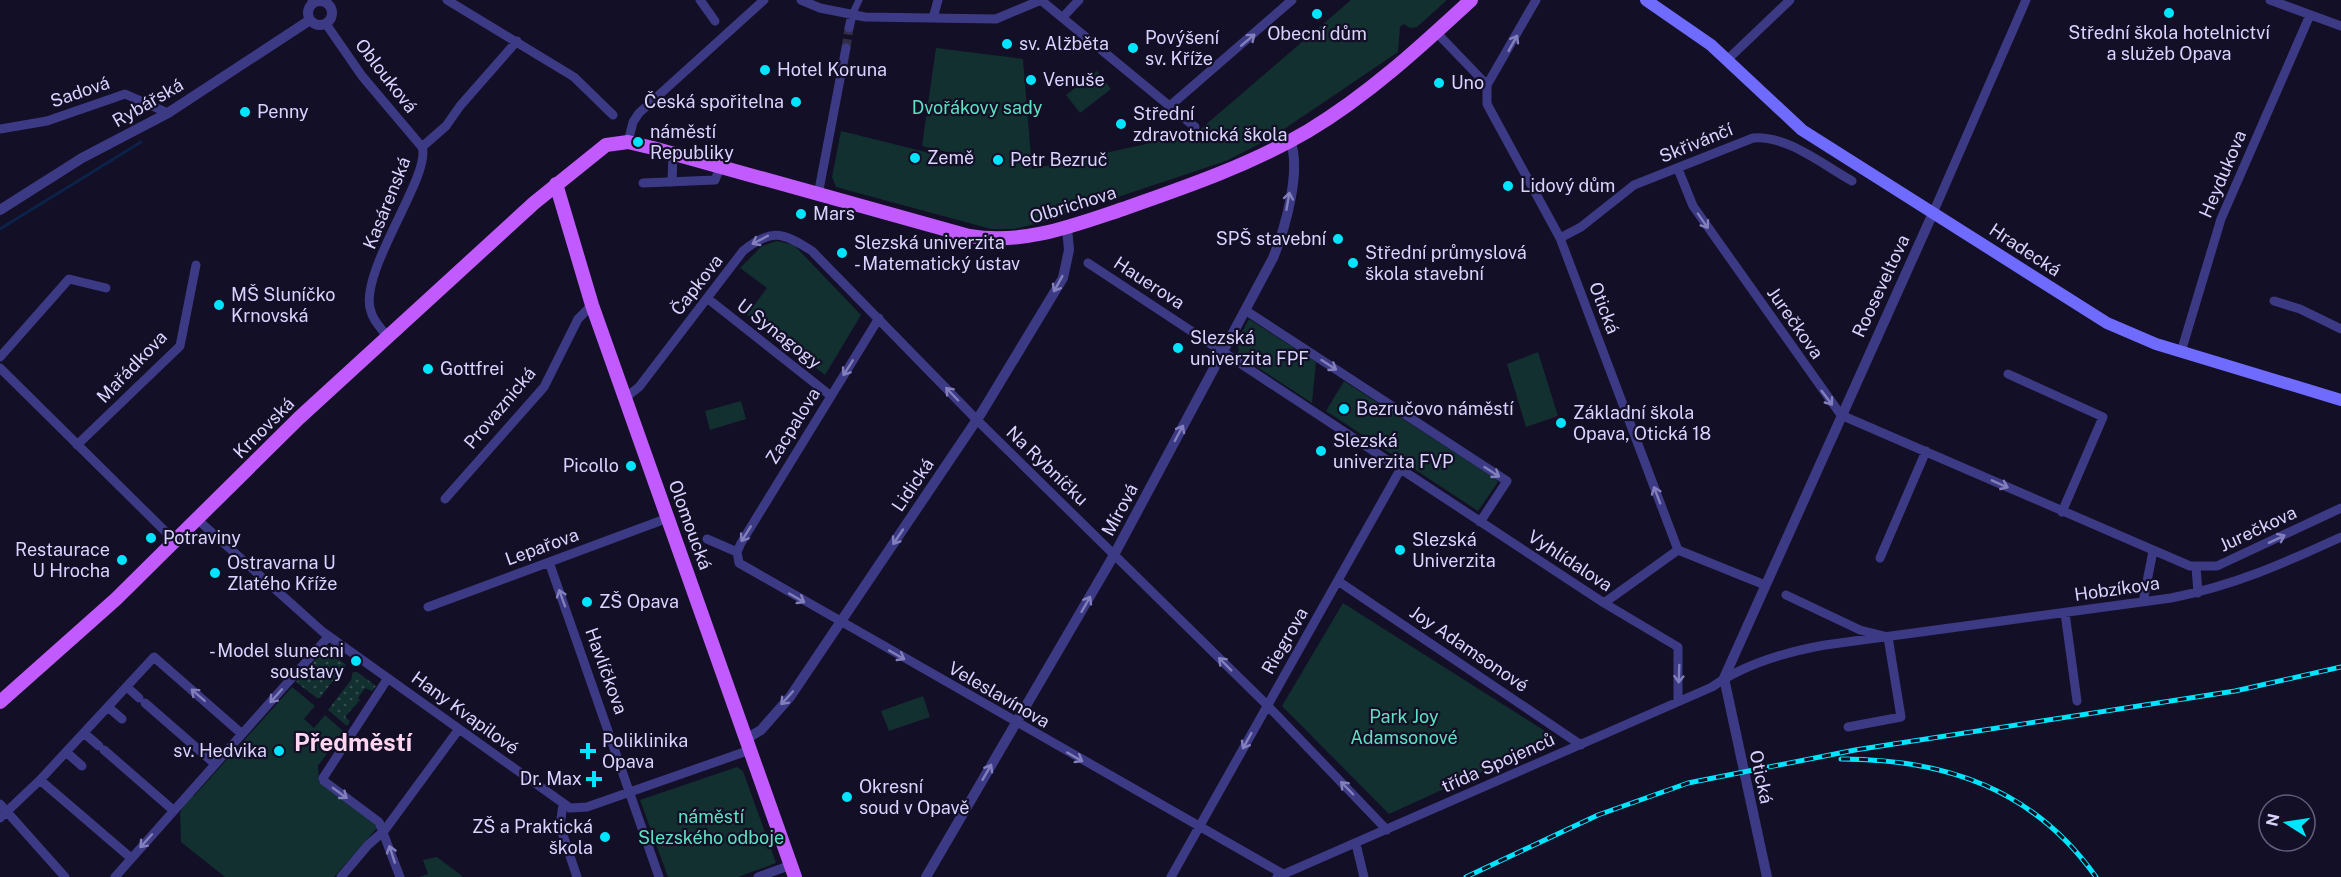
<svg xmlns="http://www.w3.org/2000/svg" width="2341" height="877" viewBox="0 0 2341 877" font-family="'Public Sans',sans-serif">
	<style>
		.grass { fill: url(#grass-dots) }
		.green { fill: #12302f }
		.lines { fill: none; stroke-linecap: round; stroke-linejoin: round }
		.stream { stroke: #0c2248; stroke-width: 3 }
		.minor-tunnel { stroke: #312d47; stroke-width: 9; stroke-dasharray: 9 4.5; stroke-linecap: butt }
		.pedestrian { stroke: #3d3a85; stroke-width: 7 }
		.minor { stroke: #3d3a85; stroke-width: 9 }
		.tertiary { stroke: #3d3a85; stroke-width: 10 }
		.secondary { stroke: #6f6bff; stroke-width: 12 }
		.primary { stroke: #c25bff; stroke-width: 14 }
		.rail-casing { stroke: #00e5ff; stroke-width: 5 }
		.rail { stroke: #130f26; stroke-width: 3; stroke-dasharray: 9; stroke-linecap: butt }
		.oneway { stroke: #837fbc }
		.poi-dot { fill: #00e5ff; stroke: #130f26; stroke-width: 2 }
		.labels { text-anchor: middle; stroke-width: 4.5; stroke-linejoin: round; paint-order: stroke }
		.poi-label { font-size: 18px; fill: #d9d4ff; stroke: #130f26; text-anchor: start }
		.street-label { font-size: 18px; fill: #d9d4ff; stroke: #130f26 }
		.park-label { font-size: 18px; fill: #5fe0c0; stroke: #130f26 }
		.district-label { font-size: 24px; font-weight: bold; fill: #ffd6f0; stroke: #130f26 }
	</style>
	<defs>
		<pattern id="grass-dots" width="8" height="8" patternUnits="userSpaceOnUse" patternTransform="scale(1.5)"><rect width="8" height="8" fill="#12302f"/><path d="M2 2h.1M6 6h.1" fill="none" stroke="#344d4e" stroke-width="1.8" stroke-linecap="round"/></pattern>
	</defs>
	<rect width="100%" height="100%" fill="#130f26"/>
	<path class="grass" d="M 322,647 L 345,664 L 346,667 L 343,667 L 320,698 L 317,698 L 296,682 L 320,654 L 318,652 Z
		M 353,672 L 357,672 L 376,686 L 372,691 L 365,688 L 358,698 L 360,700 L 345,717 L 350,721 L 347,726 L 328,710 L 351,680 Z"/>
	<path class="green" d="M 1351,0 L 1447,0 L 1417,27 L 1410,28 L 1404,24 L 1400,27 L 1398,52 L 1271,138 L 1226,161 L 1040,223 L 1014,229 L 991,229 L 836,187 L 832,177 L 841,131 L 962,161 L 963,156 L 922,146 L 936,48 L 1023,59 L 1032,169 L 1196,133 Z
		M 1097,71 L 1111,89 L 1080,113 L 1066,95 Z
		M 777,241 L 794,245 L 861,315 L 825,375 L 747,315 L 767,288 L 740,268 L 762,246 Z
		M 1249,319 L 1316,362 L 1312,403 L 1237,354 L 1239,350 L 1236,343 Z
		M 1538,352 L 1558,416 L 1526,427 L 1507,364 Z
		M 1344,381 L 1496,479 L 1498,482 L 1478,511 L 1326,411 Z
		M 741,401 L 746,419 L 710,430 L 705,411 Z
		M 1343,603 L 1556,738 L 1389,814 L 1282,706 Z
		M 292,687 L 315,706 L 304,719 L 314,728 L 325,715 L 343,731 L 318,766 L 319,782 L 366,815 L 378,827 L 334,877 L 225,877 L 181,842 L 180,813 L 189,792 L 194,796 Z
		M 923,696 L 930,717 L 889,731 L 881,711 Z
		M 737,767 L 743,771 L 776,863 L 738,877 L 668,877 L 640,800 Z
		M 437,857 L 462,876 L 462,877 L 419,877 L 428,874 L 423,860 Z"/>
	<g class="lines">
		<path class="stream" d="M 0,229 L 141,142"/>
		<path class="minor-tunnel" d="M 846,48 L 849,28"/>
		<path class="pedestrian" d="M 852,15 L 859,0"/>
		<path class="minor" d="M 312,0 L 314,2
			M 447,0 L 574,77 L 613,115
			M 700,0 L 715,21
			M 801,0 L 820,8 L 865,17 L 996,19 L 1041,0
			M 2270,0 L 2341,26
			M 1042,1 L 1195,127
			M 1063,17 L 1079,0
			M 933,18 L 938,0
			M 326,24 L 362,76 L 422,147
			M 849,28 L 852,15
			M 1436,32 L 1487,85
			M 1727,60 L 1790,0
			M 1487,85 L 1487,104 L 1560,238 L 1678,550
			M 1487,85 L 1536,0
			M 1171,105 L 1292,0
			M 0,129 L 47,121 L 125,94 L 168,113
			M 628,142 L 633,122 L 639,113 L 764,0
			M 422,147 L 446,126 L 460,106 L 517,41
			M 1678,169 L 1693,206 L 1841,415 L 2190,566 L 2217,566 L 2341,508
			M 672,182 L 673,154
			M 643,183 L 715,180 L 720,168
			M 818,195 L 846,48
			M 1933,213 L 2026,0
			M 1560,238 L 1581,227 L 1634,185 L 1753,138 C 1787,135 1823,165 1852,181
			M 1088,263 L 1604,603 L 1678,647 L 1678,701
			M 707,298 L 831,396
			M 2274,301 L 2300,309 L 2341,329
			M 1245,310 L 1507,481 L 1480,522
			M 879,318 L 741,543 L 737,552 L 739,563 L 1283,874
			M 387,336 C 380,327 372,319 370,308 C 361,268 432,174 422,147
			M 2181,352 L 2221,219 L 2310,15
			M 0,357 L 69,279 L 106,288
			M 0,368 L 176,542
			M 2008,374 L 2103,417 L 2062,512
			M 625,398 L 639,387 L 743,251 C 771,228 783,232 812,251 L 977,420 L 1267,705 L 1387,830
			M 77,445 L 180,346 L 196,265
			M 445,499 L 544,387 L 578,319 L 592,305
			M 198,520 L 323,632 L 570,808 L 587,807 L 750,750
			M 707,539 L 737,552
			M 1880,558 L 1926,451
			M 549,562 L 659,877
			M 2196,567 L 2198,593
			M 1338,581 L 1581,745
			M 1786,595 L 1860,630 L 1888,637 L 1901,717 L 1848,727
			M 2143,602 L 2153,551
			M 1604,603 L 1678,550 L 1765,585
			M 428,607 L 668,518
			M 2065,613 L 2077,701
			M 388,678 L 323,778 L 324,781 L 379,822 L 400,877
			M 127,687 L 139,698
			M 145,703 L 215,764
			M 108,707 L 122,719
			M 84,733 L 99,746
			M 104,750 L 173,810
			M 66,752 L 82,766
			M 40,780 L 131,858
			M 0,804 L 65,877
			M 563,804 L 560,826 L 577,877
			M 0,818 L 40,780 L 154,657 L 242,734
			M 1356,844 L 1364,877
			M 115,877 L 329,636
			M 341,877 L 368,845 L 384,831 L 459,729
			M 758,877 L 791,865
			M 1171,877 L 1400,470
			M 1277,877 L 1712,687 C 1744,664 1786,652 1825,645 L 2171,598 C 2236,585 2282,564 2341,537"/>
		<path class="tertiary" d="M308 13a12 12 0 1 1 24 0a12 12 0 1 1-24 0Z
			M 0,210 L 82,158 L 168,113 L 310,20
			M 746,739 L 761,730 L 790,697 L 982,412 L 1063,278 L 1069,250 L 1067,228
			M 926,877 L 1114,555 L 1273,258 C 1285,229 1302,170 1290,140
			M 1767,877 L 1724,678 L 1933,213"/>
		<path class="secondary" d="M 1646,0 L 1711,45 L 1802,130 L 2107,323 L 2156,344 L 2341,400"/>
		<path class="primary" d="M 556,184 L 592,305 L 795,877
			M 0,702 L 116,599 L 299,418 L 534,203 L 606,145 L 628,142 L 653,148 L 969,236 C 1024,245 1072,226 1123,209 C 1186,187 1250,165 1308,131 C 1368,95 1419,48 1471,0"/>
		<g class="rail-casing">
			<path id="rail" d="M 1841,759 C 1945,759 2034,789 2096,877
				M 1466,877 L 1598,815 L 1688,783 L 1855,750 L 2235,691 L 2341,667"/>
		</g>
		<use href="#rail" class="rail"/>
	</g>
	<defs><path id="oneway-shaft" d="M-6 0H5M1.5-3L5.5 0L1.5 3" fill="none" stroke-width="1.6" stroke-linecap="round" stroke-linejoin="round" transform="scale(1.5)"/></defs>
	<g class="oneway">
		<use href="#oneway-shaft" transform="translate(1248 40) rotate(-40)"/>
		<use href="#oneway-shaft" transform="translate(1513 43) rotate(-61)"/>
		<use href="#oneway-shaft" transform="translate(1288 201) rotate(-80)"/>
		<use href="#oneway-shaft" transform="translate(1703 221) rotate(55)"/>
		<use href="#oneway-shaft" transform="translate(760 240) rotate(152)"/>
		<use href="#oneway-shaft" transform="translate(1058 284) rotate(119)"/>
		<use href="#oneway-shaft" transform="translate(1329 365) rotate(33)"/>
		<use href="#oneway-shaft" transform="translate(848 368) rotate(122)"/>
		<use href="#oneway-shaft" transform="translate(952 394) rotate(-134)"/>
		<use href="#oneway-shaft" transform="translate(1827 398) rotate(53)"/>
		<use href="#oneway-shaft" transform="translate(1179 433) rotate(-62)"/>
		<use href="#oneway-shaft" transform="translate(1492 472) rotate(33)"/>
		<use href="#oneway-shaft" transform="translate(2000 484) rotate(24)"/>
		<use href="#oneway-shaft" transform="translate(1657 495) rotate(-111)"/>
		<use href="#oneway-shaft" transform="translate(746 534) rotate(122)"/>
		<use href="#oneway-shaft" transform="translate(898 537) rotate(124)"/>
		<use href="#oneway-shaft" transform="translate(2277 539) rotate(-25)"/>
		<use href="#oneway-shaft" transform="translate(562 598) rotate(-110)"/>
		<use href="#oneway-shaft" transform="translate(797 598) rotate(30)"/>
		<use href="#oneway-shaft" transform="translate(1086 604) rotate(-60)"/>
		<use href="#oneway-shaft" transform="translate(897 655) rotate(30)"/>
		<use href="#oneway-shaft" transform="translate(1225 664) rotate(-135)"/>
		<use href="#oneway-shaft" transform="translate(1679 674) rotate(92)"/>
		<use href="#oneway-shaft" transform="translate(198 695) rotate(-139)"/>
		<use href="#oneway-shaft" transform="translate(276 696) rotate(132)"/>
		<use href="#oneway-shaft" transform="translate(787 698) rotate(132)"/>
		<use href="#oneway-shaft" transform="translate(1247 741) rotate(119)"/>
		<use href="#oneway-shaft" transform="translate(1075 757) rotate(30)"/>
		<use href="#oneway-shaft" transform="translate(987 772) rotate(-60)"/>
		<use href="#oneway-shaft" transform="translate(1347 788) rotate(-134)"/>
		<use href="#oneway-shaft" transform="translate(340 793) rotate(36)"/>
		<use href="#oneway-shaft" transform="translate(146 841) rotate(132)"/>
		<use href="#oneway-shaft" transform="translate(392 854) rotate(-108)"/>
	</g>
	<g class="poi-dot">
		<circle cx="2169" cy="13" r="6"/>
		<circle cx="1317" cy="14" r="6"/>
		<circle cx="1007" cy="44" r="6"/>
		<circle cx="1133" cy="48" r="6"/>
		<circle cx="765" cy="70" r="6"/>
		<circle cx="1031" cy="80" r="6"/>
		<circle cx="1439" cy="83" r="6"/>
		<circle cx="796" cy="102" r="6"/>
		<circle cx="245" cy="112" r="6"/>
		<circle cx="1121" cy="124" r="6"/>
		<circle cx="638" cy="142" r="6"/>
		<circle cx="915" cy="158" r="6"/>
		<circle cx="998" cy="160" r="6"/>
		<circle cx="1508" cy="186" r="6"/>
		<circle cx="801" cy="214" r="6"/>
		<circle cx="1338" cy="239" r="6"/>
		<circle cx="842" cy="253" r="6"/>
		<circle cx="1353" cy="263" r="6"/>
		<circle cx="219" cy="305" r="6"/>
		<circle cx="1178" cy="348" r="6"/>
		<circle cx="428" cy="369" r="6"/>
		<circle cx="1344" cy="409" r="6"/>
		<circle cx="1561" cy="423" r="6"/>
		<circle cx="1321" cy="451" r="6"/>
		<circle cx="631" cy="466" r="6"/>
		<circle cx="151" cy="538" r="6"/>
		<circle cx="1400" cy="550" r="6"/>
		<circle cx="122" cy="560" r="6"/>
		<circle cx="215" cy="573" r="6"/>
		<circle cx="587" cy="602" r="6"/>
		<circle cx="356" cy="661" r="6"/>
		<circle cx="279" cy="751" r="6"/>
		<path d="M585 742h6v6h6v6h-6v6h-6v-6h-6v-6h6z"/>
		<path d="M591 770h6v6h6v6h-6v6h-6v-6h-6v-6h6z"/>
		<circle cx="847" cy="797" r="6"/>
		<circle cx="605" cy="837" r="6"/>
	</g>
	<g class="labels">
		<g class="poi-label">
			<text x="2169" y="39" text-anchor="middle">Střední škola hotelnictví<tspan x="2169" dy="21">a služeb Opava</tspan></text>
			<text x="1317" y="40" text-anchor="middle">Obecní dům</text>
			<text x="1145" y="44">Povýšení<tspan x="1145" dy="21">sv. Kříže</tspan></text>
			<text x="1019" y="50">sv. Alžběta</text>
			<text x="777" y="76">Hotel Koruna</text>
			<text x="1043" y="86">Venuše</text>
			<text x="1451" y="89">Uno</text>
			<text x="784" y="108" text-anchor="end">Česká spořitelna</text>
			<text x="257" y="118">Penny</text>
			<text x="1133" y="120">Střední<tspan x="1133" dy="21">zdravotnická škola</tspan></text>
			<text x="650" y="138">náměstí<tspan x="650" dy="21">Republiky</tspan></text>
			<text x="927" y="164">Země</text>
			<text x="1010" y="166">Petr Bezruč</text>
			<text x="1520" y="192">Lidový dům</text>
			<text x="813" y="220">Mars</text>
			<text x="1326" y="245" text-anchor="end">SPŠ stavební</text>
			<text x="854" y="249">Slezská univerzita<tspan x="854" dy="21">- Matematický ústav</tspan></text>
			<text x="1365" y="259">Střední průmyslová<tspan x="1365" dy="21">škola stavební</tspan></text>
			<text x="231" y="301">MŠ Sluníčko<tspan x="231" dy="21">Krnovská</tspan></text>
			<text x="1190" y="344">Slezská<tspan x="1190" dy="21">univerzita FPF</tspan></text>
			<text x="440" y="375">Gottfrei</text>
			<text x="1356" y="415">Bezručovo náměstí</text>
			<text x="1573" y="419">Základní škola<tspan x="1573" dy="21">Opava, Otická 18</tspan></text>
			<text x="1333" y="447">Slezská<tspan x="1333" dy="21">univerzita FVP</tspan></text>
			<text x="619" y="472" text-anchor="end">Picollo</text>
			<text x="163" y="544">Potraviny</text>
			<text x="1412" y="546">Slezská<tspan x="1412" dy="21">Univerzita</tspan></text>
			<text x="110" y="556" text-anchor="end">Restaurace<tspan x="110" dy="21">U Hrocha</tspan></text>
			<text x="227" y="569">Ostravarna U<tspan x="227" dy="21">Zlatého Kříže</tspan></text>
			<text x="599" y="608">ZŠ Opava</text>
			<text x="344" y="657" text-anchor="end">- Model slunecni<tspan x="344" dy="21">soustavy</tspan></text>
			<text x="602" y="747">Poliklinika<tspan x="602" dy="21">Opava</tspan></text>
			<text x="267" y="757" text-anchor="end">sv. Hedvika</text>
			<text x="582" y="785" text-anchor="end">Dr. Max</text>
			<text x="859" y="793">Okresní<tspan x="859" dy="21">soud v Opavě</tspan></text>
			<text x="593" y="833" text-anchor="end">ZŠ a Praktická<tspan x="593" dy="21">škola</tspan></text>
		</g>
		<g class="street-label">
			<text transform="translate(386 76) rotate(52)" y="6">Oblouková</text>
			<text transform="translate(80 92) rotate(-19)" y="6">Sadová</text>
			<text transform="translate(148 103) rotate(-30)" y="6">Rybářská</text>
			<text transform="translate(1696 143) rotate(-22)" y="6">Skřivánčí</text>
			<text transform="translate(2223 174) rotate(-67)" y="6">Heydukova</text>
			<text transform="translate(387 203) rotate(-68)" y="6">Kasárenská</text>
			<text transform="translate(1073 205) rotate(-17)" y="6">Olbrichova</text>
			<text transform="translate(2025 250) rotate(33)" y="6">Hradecká</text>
			<text transform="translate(1149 283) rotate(33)" y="6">Hauerova</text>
			<text transform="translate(697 285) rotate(-52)" y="6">Čapkova</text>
			<text transform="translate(1881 286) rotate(-65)" y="6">Rooseveltova</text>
			<text transform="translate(1604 308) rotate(69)" y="6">Otická</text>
			<text transform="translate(1795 323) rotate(55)" y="6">Jurečkova</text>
			<text transform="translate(779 334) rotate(38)" y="6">U Synagogy</text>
			<text transform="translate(132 367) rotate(-46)" y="6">Mařádkova</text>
			<text transform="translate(500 408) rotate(-50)" y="6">Provaznická</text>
			<text transform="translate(793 426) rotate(-58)" y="6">Zacpalova</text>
			<text transform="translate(264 428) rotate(-45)" y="6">Krnovská</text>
			<text transform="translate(1047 466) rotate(44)" y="6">Na Rybníčku</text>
			<text transform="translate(913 485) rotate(-56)" y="6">Lidická</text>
			<text transform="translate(1120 510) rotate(-62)" y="6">Mírová</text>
			<text transform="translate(690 525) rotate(70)" y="6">Olomoucká</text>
			<text transform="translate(2258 529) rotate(-25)" y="6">Jurečkova</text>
			<text transform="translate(542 547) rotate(-20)" y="6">Lepařova</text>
			<text transform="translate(1570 561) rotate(33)" y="6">Vyhlídalova</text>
			<text transform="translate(2117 589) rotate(-8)" y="6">Hobzíkova</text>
			<text transform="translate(1285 641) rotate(-60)" y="6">Riegrova</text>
			<text transform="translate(1469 649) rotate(34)" y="6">Joy Adamsonové</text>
			<text transform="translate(606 671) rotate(70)" y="6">Havlíčkova</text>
			<text transform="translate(999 695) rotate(30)" y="6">Veleslavínova</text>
			<text transform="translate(465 713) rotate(36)" y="6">Hany Kvapilové</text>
			<text transform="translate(1498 763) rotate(-24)" y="6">třída Spojenců</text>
			<text transform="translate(1761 777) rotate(78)" y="6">Otická</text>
		</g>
		<g class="park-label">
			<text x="977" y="114">Dvořákovy sady</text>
			<text x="1404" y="723">Park Joy<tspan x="1404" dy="21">Adamsonové</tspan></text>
			<text x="711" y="823">náměstí<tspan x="711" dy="21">Slezského odboje</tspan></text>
		</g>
		<g class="district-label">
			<text x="353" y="751">Předměstí</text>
		</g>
	</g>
	<g transform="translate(2287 823) rotate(282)"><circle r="28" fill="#130f26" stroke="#625e7d" stroke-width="1.5"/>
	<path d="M0-4.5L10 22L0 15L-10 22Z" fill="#00e5ff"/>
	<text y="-9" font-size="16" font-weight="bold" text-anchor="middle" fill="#d9d4ff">N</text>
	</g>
</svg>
